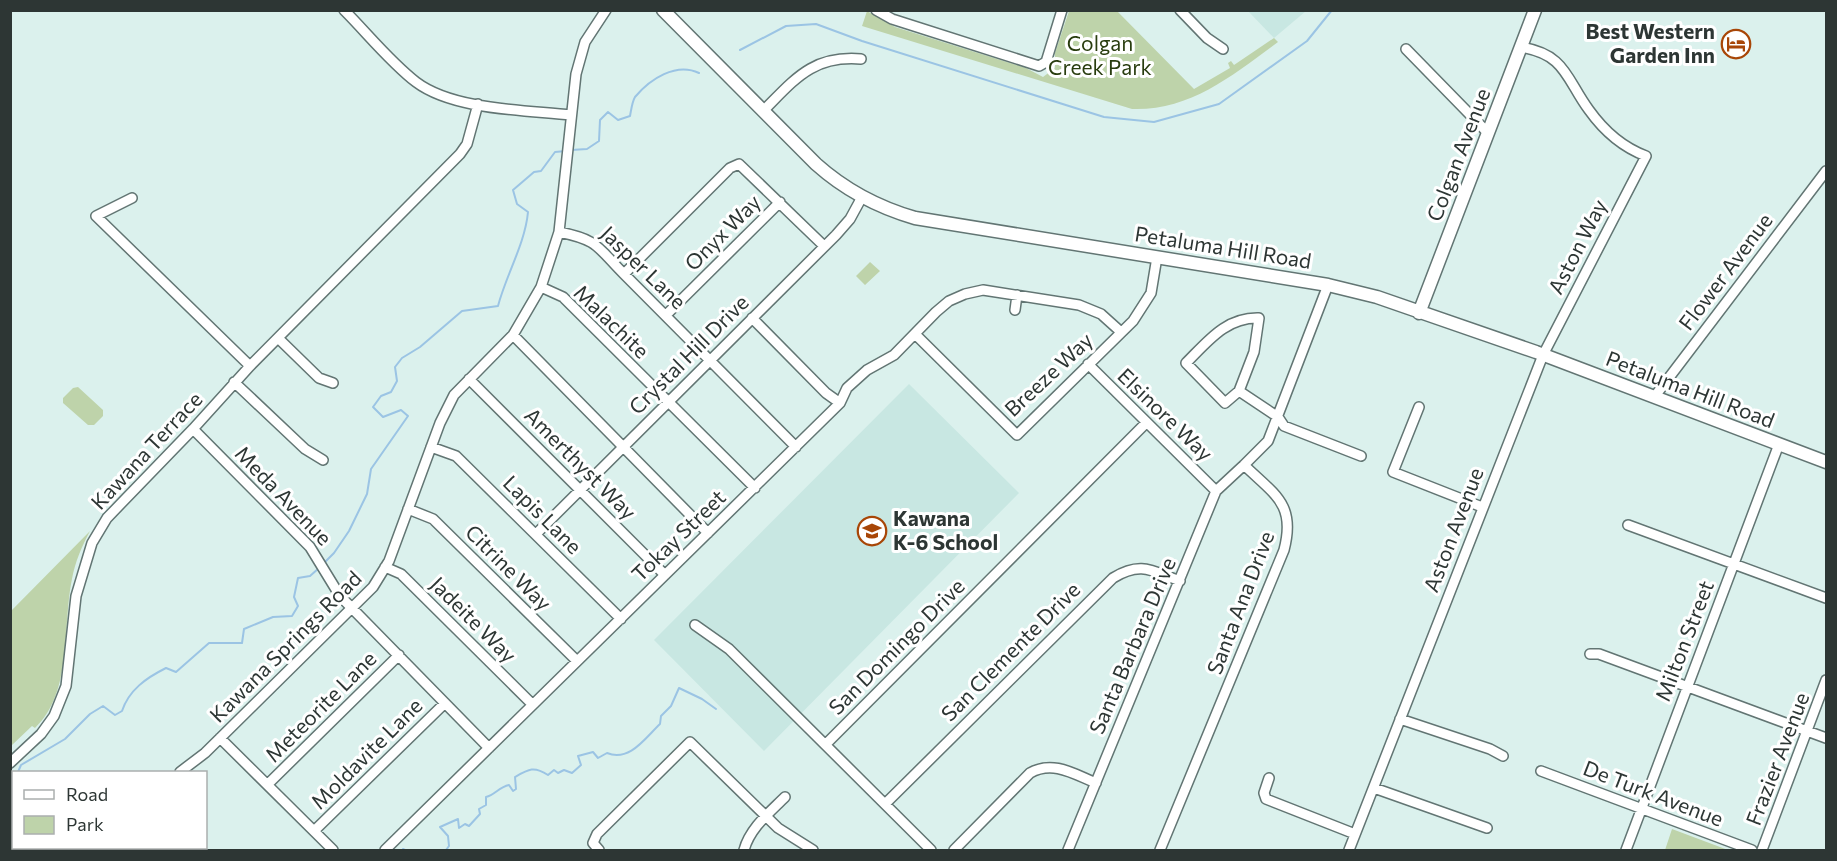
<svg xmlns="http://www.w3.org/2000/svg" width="1837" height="861" viewBox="0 0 1837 861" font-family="Commissioner,sans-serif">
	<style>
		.built { fill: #c8e7e2 }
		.green { fill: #bed3aa }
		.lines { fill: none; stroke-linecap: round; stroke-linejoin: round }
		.stream { stroke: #9bc4e4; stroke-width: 2 }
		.minor-casing { stroke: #627573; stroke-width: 12 }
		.major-casing { stroke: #627573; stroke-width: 15 }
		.minor { stroke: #fff; stroke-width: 9 }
		.major { stroke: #fff; stroke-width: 12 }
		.labels { text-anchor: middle; stroke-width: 6; stroke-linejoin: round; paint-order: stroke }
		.poi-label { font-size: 21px; font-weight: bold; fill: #2d3634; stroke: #fff; text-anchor: end }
		.park-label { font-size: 21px; fill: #293d0f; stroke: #fff }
		.street-label { font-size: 21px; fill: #2d3634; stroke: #fff }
	</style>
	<rect width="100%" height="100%" fill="#dbf1ed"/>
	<path class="built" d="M 1248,11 L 1306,11 L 1274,38 Z
		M 909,384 L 1019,493 L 764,751 L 654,640 Z"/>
	<path class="green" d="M 867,11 L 895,27 L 1026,68 L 1043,77 L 1055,68 L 1055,53 L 1069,11 L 1117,11 L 1194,89 L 1230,68 L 1228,63 L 1231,61 L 1234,65 L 1274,38 L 1278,42 C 1233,75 1190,111 1132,109 L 862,26 Z
		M 870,262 L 880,271 L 865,285 L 856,276 Z
		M 78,387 L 103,410 L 103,416 L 94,425 L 88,425 L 63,403 L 63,398 L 73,388 Z
		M 90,531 C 82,546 75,562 72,579 C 62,627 73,692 35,728 L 32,726 L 11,746 L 11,611 Z
		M 1672,829 L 1728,850 L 1665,850 Z"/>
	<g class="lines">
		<path class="stream" d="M 740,50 L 786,26 L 816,24 L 862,41 L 1104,117 L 1154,122 L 1219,104 L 1307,41 L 1332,10
			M 571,150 L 587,149 L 599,141 L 600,120 L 608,112 L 618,120 L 630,116 C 631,111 632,102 635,97 C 650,79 676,62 699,73
			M 323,564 L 334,553 L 349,531 L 367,494 L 371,469 L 408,416 L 401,410 L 383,417 L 373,407 L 381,396 L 391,392 L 397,381 L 395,367 L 402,358 L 420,347 L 462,311 L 498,306 C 506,275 525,244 528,212 L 517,204 L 513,190 L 534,172 L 541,171 L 555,152 L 566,151
			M 18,772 L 21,765 L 65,739 L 90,714 L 103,706 L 115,715 L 122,711 C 129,690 146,678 166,668 L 176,672 L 209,643 L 242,643 L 244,629 L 273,617 L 292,616 L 298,606 L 294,597 L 298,578 L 310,576 L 319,568
			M 10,791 L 14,784
			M 403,849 L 405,850
			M 446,850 L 449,846 L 448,836 L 440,827 L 458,819 L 459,828 L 465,824 L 469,826 L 480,814 L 479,809 L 486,805 L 486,797 C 495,795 499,787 509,785 L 513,791 L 516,789 L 515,777 C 529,769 534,766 548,775 L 554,770 L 558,773 L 564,770 L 572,773 L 581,765 L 578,756 L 593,752 L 598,758 L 607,753 C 630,762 645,738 660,724 L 661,716 L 671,706 L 679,688 L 702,699 L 716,709"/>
		<g class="minor-casing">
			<path id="minor" d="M 344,10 C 367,33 390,62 416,82 C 453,110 525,110 571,115
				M 876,10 L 892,19 L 1039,66 L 1046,62 L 1062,10
				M 1180,10 L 1207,38 L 1223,49
				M 1406,49 L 1488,133
				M 764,110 C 795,79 813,55 861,59
				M 132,198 L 96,216 L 250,366
				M 559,232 C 599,240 597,247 624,274 L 796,447
				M 624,274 L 730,168 L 739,164 L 824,246
				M 541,287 L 563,297 L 755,488
				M 1015,310 L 1017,295
				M 666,315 L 780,202
				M 752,318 L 826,393 L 840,403
				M 915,334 L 1017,435 L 1133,321 L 1151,293 L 1157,257
				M 513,335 L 708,533
				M 278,338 L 319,378 L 333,383
				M 1088,364 L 1216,491
				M 469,379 L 665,575
				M 234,382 L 305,449 L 323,460
				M 1239,391 L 1225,403 L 1186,363 C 1208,341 1226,317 1259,318 L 1254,352 L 1239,391 L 1278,417 L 1284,426 L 1361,456
				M 1655,396 L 1826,171
				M 1419,407 L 1393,472 L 1482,507
				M 193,429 L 310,547 L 340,596 L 489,748
				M 431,447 L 456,456 L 621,619
				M 408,509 L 433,519 L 577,661
				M 1628,525 L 1826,598
				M 536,534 L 836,235 L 850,219 L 862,197
				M 385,567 L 401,574 L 532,704
				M 695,625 L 729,649 L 931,850
				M 1590,654 L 1599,654 L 1826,738
				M 1400,719 L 1490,749 L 1503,756
				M 220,738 L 333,850
				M 826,744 L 1146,423
				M 10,763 L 41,734 L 54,716 L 66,686 L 76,596 L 92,543 L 107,518 L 193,429 L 250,366 L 460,154 L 467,144 L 478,104
				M 1541,771 L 1752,850
				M 180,772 L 205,753 L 373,587 L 389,561 L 440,423 L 454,395 L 513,335 L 541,287 L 559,232 L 576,74 L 585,42 L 606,10
				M 1269,778 L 1264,793 L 1266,799 L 1355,834
				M 268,784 L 399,655
				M 1374,788 L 1487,828
				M 885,804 L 1113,578 C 1141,561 1152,571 1180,581
				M 315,830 L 445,703
				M 49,850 L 55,848
				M 385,850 L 840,403 L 847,388 L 867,370 L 894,355 L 936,312 L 949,301 L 965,294 L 983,290 L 1079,305 L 1101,314 L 1121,332
				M 599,850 L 593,843 L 597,834 L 690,742 L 778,828 L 813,850
				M 744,850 C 750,828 769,813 785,797
				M 954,850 L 1030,773 C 1053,760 1074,774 1096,783
				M 1068,850 L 1216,491 L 1244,465
				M 1160,850 L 1284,550 C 1296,504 1275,495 1244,465 L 1268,441 L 1328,285
				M 1349,850 L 1543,355 L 1646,156 C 1622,147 1604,131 1589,110 C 1566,79 1566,54 1520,47
				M 1626,850 L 1779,444
				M 1762,850 L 1826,680"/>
		</g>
		<g class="major-casing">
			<path id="major" d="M 663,10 L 816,164 C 845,190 877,207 915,218 L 1328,285 L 1377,297 L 1536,352 L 1826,462
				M 1419,313 L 1535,10"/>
		</g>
		<use href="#minor" class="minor"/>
		<use href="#major" class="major"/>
	</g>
	<defs>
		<g id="hotel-ring" transform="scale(1.5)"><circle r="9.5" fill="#fff" stroke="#a84607" stroke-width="1.5"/><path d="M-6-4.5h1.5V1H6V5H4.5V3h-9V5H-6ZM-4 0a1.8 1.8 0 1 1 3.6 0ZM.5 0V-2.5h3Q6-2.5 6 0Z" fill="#a84607"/></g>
		<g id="school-ring" transform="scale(1.5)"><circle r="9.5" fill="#fff" stroke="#a84607" stroke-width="1.5"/><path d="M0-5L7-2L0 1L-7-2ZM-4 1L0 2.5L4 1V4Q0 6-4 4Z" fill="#a84607"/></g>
	</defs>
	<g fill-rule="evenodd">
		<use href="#hotel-ring" x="1736" y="44"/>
		<use href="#school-ring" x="872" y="531"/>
	</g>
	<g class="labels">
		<g class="poi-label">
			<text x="1715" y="39">Best Western<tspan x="1715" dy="24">Garden Inn</tspan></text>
			<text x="893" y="526" text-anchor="start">Kawana<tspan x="893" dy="24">K-6 School</tspan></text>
		</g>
		<g class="park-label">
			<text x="1100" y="51">Colgan<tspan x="1100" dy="24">Creek Park</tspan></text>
		</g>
		<g class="street-label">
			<text transform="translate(1459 155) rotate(-69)" y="7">Colgan Avenue</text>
			<text transform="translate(723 233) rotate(-45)" y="7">Onyx Way</text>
			<text transform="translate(1578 247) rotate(-63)" y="7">Aston Way</text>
			<text transform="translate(1223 248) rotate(9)" y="7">Petaluma Hill Road</text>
			<text transform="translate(643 268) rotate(44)" y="7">Jasper Lane</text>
			<text transform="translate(1726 272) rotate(-53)" y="7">Flower Avenue</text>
			<text transform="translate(611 322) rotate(44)" y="7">Malachite</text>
			<text transform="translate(689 355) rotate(-45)" y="7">Crystal Hill Drive</text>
			<text transform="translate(1049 375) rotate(-43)" y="7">Breeze Way</text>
			<text transform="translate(1690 390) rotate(21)" y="7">Petaluma Hill Road</text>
			<text transform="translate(1165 415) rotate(44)" y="7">Elsinore Way</text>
			<text transform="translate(147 451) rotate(-47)" y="7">Kawana Terrace</text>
			<text transform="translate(580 464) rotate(45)" y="7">Amerthyst Way</text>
			<text transform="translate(283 496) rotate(46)" y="7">Meda Avenue</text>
			<text transform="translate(542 515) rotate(45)" y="7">Lapis Lane</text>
			<text transform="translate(1454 530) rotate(-69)" y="7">Aston Avenue</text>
			<text transform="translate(679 536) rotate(-44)" y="7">Tokay Street</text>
			<text transform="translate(508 568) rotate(45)" y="7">Citrine Way</text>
			<text transform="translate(1241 603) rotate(-69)" y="7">Santa Ana Drive</text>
			<text transform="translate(473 620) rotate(45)" y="7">Jadeite Way</text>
			<text transform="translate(1685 641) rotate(-69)" y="7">Milton Street</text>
			<text transform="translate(1133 646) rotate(-67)" y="7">Santa Barbara Drive</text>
			<text transform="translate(286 647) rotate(-45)" y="7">Kawana Springs Road</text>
			<text transform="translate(897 647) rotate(-45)" y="7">San Domingo Drive</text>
			<text transform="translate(1011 652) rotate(-45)" y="7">San Clemente Drive</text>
			<text transform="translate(321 707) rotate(-45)" y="7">Meteorite Lane</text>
			<text transform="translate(367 754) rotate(-45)" y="7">Moldavite Lane</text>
			<text transform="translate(1778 759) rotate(-69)" y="7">Frazier Avenue</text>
			<text transform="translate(1653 794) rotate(21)" y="7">De Turk Avenue</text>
		</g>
	</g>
	<rect width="1837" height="861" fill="none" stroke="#2d3634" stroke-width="24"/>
	<rect x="12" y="771" width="195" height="78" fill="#ffffff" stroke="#abafae" stroke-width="1.5"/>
	<rect x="24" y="790" width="30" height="9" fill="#ffffff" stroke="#abafae" stroke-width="1.5"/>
	<text x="66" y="801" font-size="18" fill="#2d3634">Road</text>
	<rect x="24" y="816" width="30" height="18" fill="#bed3aa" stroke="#abafae" stroke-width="1.5"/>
	<text x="66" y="831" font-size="18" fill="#2d3634">Park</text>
</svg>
